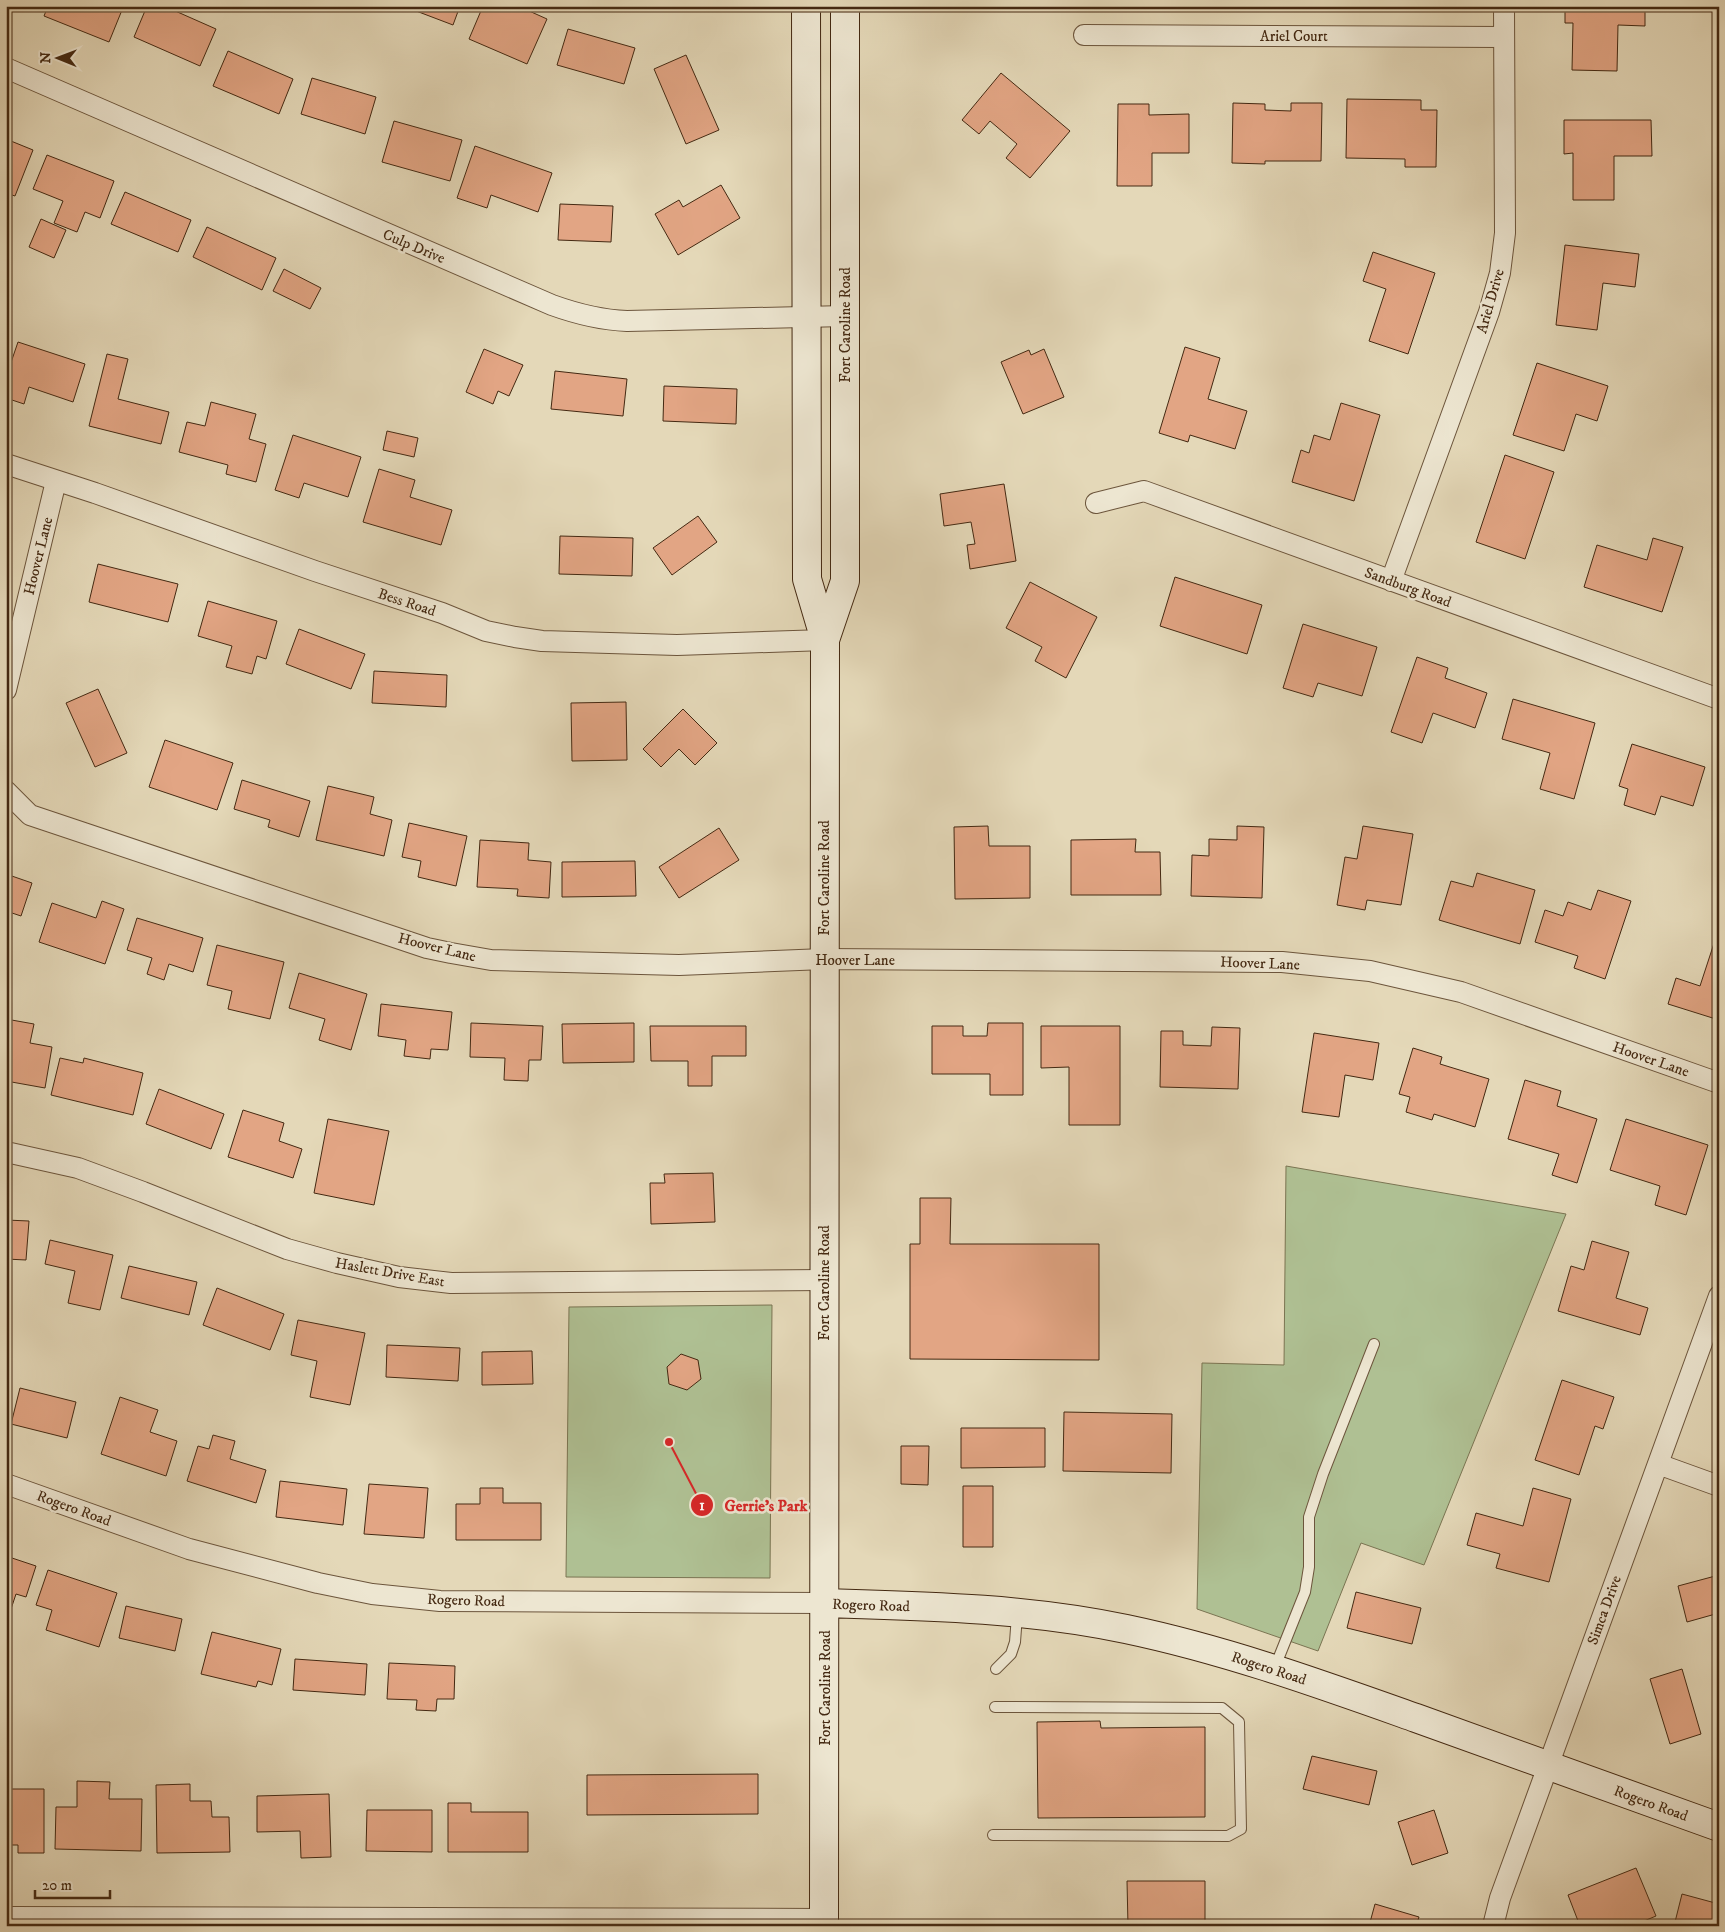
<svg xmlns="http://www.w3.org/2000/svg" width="1725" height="1932" viewBox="0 0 1725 1932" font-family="'IM FELL DW Pica',serif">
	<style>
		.green { fill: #afc093; stroke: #7a7452 }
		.building { fill: #e2a584; stroke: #442912 }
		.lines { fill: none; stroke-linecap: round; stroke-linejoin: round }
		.lane-casing { stroke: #6c553c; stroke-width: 12 }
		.street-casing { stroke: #6c553c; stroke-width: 22 }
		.secondary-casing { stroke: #442912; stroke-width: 30 }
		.lane { stroke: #ede6d1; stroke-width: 10 }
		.street { stroke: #ede6d1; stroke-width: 20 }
		.secondary { stroke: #ede6d1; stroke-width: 28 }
		.labels { text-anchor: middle; stroke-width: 5; stroke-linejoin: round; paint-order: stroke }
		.street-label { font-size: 15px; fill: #442912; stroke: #ede6d1 }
		.leader { fill: none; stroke: #d62828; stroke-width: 2 }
		.callout-dot { fill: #d62828; stroke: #ede6d1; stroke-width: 2 }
		.mark-label { font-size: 15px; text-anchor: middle; font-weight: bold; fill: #fff }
		.callout-label { font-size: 16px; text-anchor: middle; font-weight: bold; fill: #d62828; stroke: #ede6d1; stroke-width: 5; stroke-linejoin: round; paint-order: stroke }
	</style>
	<rect width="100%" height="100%" fill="#e4d8b8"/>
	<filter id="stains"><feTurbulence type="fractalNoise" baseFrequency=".004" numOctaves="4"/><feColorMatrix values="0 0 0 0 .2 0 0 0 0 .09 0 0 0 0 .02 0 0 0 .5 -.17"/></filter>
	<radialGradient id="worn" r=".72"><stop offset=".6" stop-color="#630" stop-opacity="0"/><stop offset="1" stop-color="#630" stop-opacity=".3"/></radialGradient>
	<path class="green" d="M 1286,1166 L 1566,1214 L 1424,1565 L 1361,1543 L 1318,1651 L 1197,1609 L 1202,1363 L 1284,1365 Z
		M 772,1305 L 770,1578 L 566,1577 L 569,1307 Z"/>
	<path class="building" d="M 48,6 L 114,6 L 122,10 L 109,42 L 44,16 Z
		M 147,6 L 164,6 L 216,29 L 200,66 L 134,37 Z
		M 403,6 L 460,6 L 453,25 Z
		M 483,6 L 489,6 L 500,11 L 502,6 L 518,6 L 547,19 L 527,64 L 469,39 Z
		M 1565,6 L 1645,6 L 1645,26 L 1618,25 L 1617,71 L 1572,70 L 1573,23 L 1565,23 Z
		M 568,29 L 635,48 L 624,84 L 557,65 Z
		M 228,51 L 293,79 L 279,114 L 213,86 Z
		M 686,55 L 719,130 L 686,144 L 654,69 Z
		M 1001,73 L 1070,131 L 1030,178 L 1006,158 L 1017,144 L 990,121 L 979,134 L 962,120 Z
		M 312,78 L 376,97 L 365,134 L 301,114 Z
		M 1347,99 L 1421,100 L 1421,110 L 1437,110 L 1436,167 L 1405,167 L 1405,159 L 1346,158 Z
		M 1233,103 L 1265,104 L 1265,110 L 1291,111 L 1291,103 L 1322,103 L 1321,161 L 1265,161 L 1265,164 L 1232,163 Z
		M 1118,104 L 1149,104 L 1149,115 L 1189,114 L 1189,153 L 1152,153 L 1152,186 L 1117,186 Z
		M 1564,120 L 1651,120 L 1652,156 L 1614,156 L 1614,200 L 1573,200 L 1573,153 L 1564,154 Z
		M 394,121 L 462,140 L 450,181 L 382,162 Z
		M 6,139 L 33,150 L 15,196 L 6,193 Z
		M 475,146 L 552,173 L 538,212 L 491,195 L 487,208 L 457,198 Z
		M 47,155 L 114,181 L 100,218 L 85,212 L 77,232 L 54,223 L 63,201 L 33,189 Z
		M 721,185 L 740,218 L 678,255 L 655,214 L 679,200 L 683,207 Z
		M 125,192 L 191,220 L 178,252 L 111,224 Z
		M 560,204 L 613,206 L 611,242 L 558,240 Z
		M 41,219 L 66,230 L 54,258 L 29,247 Z
		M 207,227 L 276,258 L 262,290 L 193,257 Z
		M 1565,245 L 1639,254 L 1635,287 L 1603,283 L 1597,330 L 1556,325 Z
		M 1373,252 L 1435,273 L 1408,354 L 1369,341 L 1386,289 L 1363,281 Z
		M 284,269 L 321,288 L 310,309 L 273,291 Z
		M 18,342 L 85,364 L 73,402 L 29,387 L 24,404 L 6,398 L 6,377 Z
		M 1185,347 L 1220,358 L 1208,399 L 1247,411 L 1235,449 L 1190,435 L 1188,442 L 1159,433 Z
		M 484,349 L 523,365 L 509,396 L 498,391 L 493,404 L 466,392 Z
		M 1044,349 L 1064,397 L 1023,414 L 1001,362 L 1029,350 L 1031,355 Z
		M 107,354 L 128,359 L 118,399 L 169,412 L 161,444 L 89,426 Z
		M 1537,363 L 1608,386 L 1597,421 L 1576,414 L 1564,451 L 1513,435 Z
		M 555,371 L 627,379 L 623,416 L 551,409 Z
		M 664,386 L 737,389 L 736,424 L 663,421 Z
		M 211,402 L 256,414 L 249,439 L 266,444 L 256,482 L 226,474 L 228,465 L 179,452 L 187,422 L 205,426 Z
		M 1341,403 L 1380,415 L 1354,501 L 1292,482 L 1301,450 L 1309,453 L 1314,435 L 1330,440 Z
		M 387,431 L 418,438 L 414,457 L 383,450 Z
		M 293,435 L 361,457 L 348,497 L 304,483 L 299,498 L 275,490 Z
		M 1505,455 L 1554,472 L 1525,559 L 1476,542 Z
		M 379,469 L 415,480 L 410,497 L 452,510 L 441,545 L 363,522 Z
		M 1004,484 L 1016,561 L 970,569 L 967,545 L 975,544 L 971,522 L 944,526 L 940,494 Z
		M 698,516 L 717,542 L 672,575 L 653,548 Z
		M 560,536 L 633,538 L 632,576 L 559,574 Z
		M 1653,538 L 1683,547 L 1662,612 L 1584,587 L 1597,545 L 1647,560 Z
		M 98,564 L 178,584 L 168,622 L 89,602 Z
		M 1175,577 L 1262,605 L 1247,654 L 1160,626 Z
		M 1030,582 L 1097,617 L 1066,678 L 1035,661 L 1042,647 L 1006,628 Z
		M 208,601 L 277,621 L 266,659 L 257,656 L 252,674 L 226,667 L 232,646 L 198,636 Z
		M 1303,624 L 1377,647 L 1362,696 L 1318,683 L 1313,697 L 1283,688 Z
		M 299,629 L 365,654 L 351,689 L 286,664 Z
		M 1417,657 L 1448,668 L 1445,678 L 1487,693 L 1475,728 L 1433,713 L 1422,743 L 1391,732 Z
		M 374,671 L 447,675 L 446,707 L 372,703 Z
		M 98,689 L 127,753 L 95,767 L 66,703 Z
		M 1513,699 L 1595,723 L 1574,799 L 1540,789 L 1550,753 L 1502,739 Z
		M 626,702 L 627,760 L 572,761 L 571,703 Z
		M 683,709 L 717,743 L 695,765 L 679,749 L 661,767 L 643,749 Z
		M 165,740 L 233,763 L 217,810 L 149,787 Z
		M 1632,744 L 1705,767 L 1693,806 L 1661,796 L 1655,815 L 1624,805 L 1628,789 L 1619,786 Z
		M 242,780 L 310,801 L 299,837 L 268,827 L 270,820 L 234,809 Z
		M 328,786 L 374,797 L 370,814 L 392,820 L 384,856 L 316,840 Z
		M 409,823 L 467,836 L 456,886 L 418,877 L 421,861 L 402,857 Z
		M 988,826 L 989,846 L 1030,846 L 1030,898 L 955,899 L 954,827 Z
		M 1237,826 L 1264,827 L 1262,898 L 1191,896 L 1192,855 L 1209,856 L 1209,839 L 1237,840 Z
		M 1363,826 L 1413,834 L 1401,905 L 1367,900 L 1365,910 L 1337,905 L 1345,857 L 1357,859 Z
		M 719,828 L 739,860 L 679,898 L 659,867 Z
		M 1136,839 L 1135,852 L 1160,852 L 1161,895 L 1071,895 L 1071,840 Z
		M 480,840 L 529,843 L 528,860 L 551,862 L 549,898 L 517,896 L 518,889 L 477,887 Z
		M 635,861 L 636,896 L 562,897 L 562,862 Z
		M 1477,873 L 1535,890 L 1520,944 L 1439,920 L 1451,881 L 1473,887 Z
		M 6,874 L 32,883 L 21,916 L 6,911 Z
		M 1598,890 L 1631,901 L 1605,979 L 1574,968 L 1578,956 L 1535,942 L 1545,910 L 1563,916 L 1568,902 L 1591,910 Z
		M 102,901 L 124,909 L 105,964 L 39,942 L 52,903 L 96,918 Z
		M 137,918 L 203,938 L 193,972 L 169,964 L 164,980 L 147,974 L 152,958 L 127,950 Z
		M 1719,928 L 1719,1020 L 1668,1004 L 1676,978 L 1700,986 Z
		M 217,945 L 284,962 L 270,1019 L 228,1009 L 232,991 L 207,985 Z
		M 299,973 L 367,994 L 351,1050 L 319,1040 L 325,1019 L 289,1008 Z
		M 381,1004 L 452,1012 L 448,1050 L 431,1049 L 430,1059 L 404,1056 L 406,1040 L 378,1036 Z
		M 6,1019 L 34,1024 L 30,1043 L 52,1047 L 45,1088 L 6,1081 Z
		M 471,1023 L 543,1026 L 541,1060 L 529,1060 L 528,1081 L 504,1080 L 505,1058 L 470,1057 Z
		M 634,1023 L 634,1062 L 563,1063 L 562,1024 Z
		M 988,1023 L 1023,1023 L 1023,1095 L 990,1095 L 990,1074 L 932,1074 L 932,1026 L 963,1026 L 963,1036 L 987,1036 Z
		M 650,1026 L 746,1026 L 746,1056 L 712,1056 L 712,1086 L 688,1086 L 688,1061 L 651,1061 Z
		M 1041,1026 L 1120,1026 L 1120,1125 L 1069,1125 L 1069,1067 L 1041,1068 Z
		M 1212,1027 L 1240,1028 L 1238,1089 L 1160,1087 L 1161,1031 L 1183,1031 L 1183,1045 L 1211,1046 Z
		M 1314,1033 L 1379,1043 L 1373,1080 L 1345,1075 L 1339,1117 L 1302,1112 Z
		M 1413,1048 L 1442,1057 L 1440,1064 L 1489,1079 L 1475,1127 L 1434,1114 L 1432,1120 L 1406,1112 L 1410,1097 L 1399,1094 Z
		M 60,1058 L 83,1063 L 84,1058 L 143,1073 L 133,1115 L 51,1095 Z
		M 1525,1080 L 1561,1091 L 1557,1106 L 1597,1119 L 1577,1183 L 1552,1175 L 1559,1154 L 1508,1139 Z
		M 159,1089 L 224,1114 L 211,1149 L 146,1124 Z
		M 243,1110 L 284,1123 L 279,1141 L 302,1149 L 293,1178 L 228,1157 Z
		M 328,1119 L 389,1131 L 374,1205 L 314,1193 Z
		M 1626,1119 L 1708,1145 L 1686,1215 L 1655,1205 L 1660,1186 L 1610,1170 Z
		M 713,1173 L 715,1222 L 651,1224 L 650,1183 L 665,1183 L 664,1174 Z
		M 920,1198 L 951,1198 L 950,1244 L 1099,1244 L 1099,1360 L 910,1359 L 910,1244 L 920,1244 Z
		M 6,1220 L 29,1221 L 26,1260 L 6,1259 Z
		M 50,1240 L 113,1255 L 100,1310 L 68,1303 L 75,1271 L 45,1264 Z
		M 1592,1241 L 1629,1252 L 1616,1298 L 1648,1308 L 1640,1335 L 1558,1311 L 1571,1266 L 1584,1270 Z
		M 129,1266 L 197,1282 L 189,1315 L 121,1298 Z
		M 217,1288 L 284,1314 L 270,1350 L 203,1325 Z
		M 298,1320 L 365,1333 L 350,1405 L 310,1397 L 317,1361 L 291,1355 Z
		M 387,1345 L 460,1348 L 458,1381 L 386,1377 Z
		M 532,1351 L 533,1384 L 482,1385 L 482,1352 Z
		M 681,1354 L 698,1360 L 701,1379 L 687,1390 L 669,1384 L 667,1367 Z
		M 1562,1380 L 1614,1397 L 1603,1429 L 1595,1426 L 1579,1475 L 1535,1460 Z
		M 20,1388 L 76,1402 L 67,1438 L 11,1424 Z
		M 120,1397 L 158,1410 L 150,1432 L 177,1441 L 166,1476 L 101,1454 Z
		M 1064,1412 L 1172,1414 L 1171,1473 L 1063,1471 Z
		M 961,1428 L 1045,1428 L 1045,1467 L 961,1468 Z
		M 213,1435 L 235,1441 L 230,1459 L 266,1470 L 256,1503 L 187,1481 L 198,1446 L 209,1449 Z
		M 901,1446 L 929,1446 L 928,1485 L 901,1484 Z
		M 280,1481 L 347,1489 L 343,1525 L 276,1517 Z
		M 369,1484 L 428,1488 L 424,1538 L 364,1534 Z
		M 963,1486 L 993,1486 L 993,1547 L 963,1547 Z
		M 480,1488 L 503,1488 L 503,1503 L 541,1503 L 541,1540 L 456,1540 L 456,1504 L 480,1504 Z
		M 1533,1488 L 1571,1499 L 1549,1582 L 1496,1568 L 1500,1554 L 1467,1545 L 1476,1513 L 1523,1526 Z
		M 6,1556 L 36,1566 L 26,1597 L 16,1594 L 11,1609 L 6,1607 Z
		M 48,1570 L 117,1593 L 99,1647 L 46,1630 L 52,1610 L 36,1605 Z
		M 1719,1575 L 1719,1613 L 1687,1622 L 1678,1586 Z
		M 1356,1592 L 1421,1608 L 1412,1644 L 1347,1628 Z
		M 126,1606 L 182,1619 L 175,1651 L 119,1638 Z
		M 212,1632 L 281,1649 L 272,1685 L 258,1681 L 256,1687 L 201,1674 Z
		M 295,1659 L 367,1664 L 365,1695 L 293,1690 Z
		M 389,1663 L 455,1666 L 454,1699 L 437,1699 L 436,1711 L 416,1710 L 417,1700 L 387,1699 Z
		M 1682,1669 L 1701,1734 L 1670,1744 L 1650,1679 Z
		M 1100,1721 L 1101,1728 L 1205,1727 L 1205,1817 L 1038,1818 L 1037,1722 Z
		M 1312,1756 L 1377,1771 L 1369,1805 L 1303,1789 Z
		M 758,1774 L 758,1814 L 587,1815 L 587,1775 Z
		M 77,1781 L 110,1782 L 109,1799 L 142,1799 L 141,1851 L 55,1849 L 56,1807 L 77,1807 Z
		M 190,1784 L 190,1801 L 211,1801 L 212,1817 L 229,1817 L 230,1852 L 157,1853 L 156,1785 Z
		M 6,1789 L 44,1789 L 44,1853 L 18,1853 L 18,1845 L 6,1845 Z
		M 329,1794 L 331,1857 L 301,1858 L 300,1831 L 257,1832 L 257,1796 Z
		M 448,1803 L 471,1803 L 471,1812 L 528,1812 L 528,1852 L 448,1852 Z
		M 367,1810 L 432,1810 L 432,1852 L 366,1851 Z
		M 1434,1810 L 1448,1853 L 1412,1865 L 1398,1822 Z
		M 1636,1868 L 1656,1916 L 1632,1926 L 1580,1926 L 1568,1895 Z
		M 1127,1881 L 1205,1881 L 1205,1926 L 1128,1926 Z
		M 1682,1894 L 1719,1904 L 1719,1926 L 1674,1926 Z
		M 1375,1904 L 1419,1917 L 1416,1926 L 1369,1926 Z"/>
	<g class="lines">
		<g class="lane-casing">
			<path id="lane" d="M 1275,1667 L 1305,1592 L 1309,1567 L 1309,1517 L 1323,1474 L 1374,1344
				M 996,1669 L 1011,1654 L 1015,1642 L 1017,1615
				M 993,1835 L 1228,1836 L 1241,1829 L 1239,1722 L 1222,1708 L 995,1707"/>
		</g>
		<g class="street-casing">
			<path id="street" d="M 1084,35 L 1503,37
				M 6,68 L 552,305 C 577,314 601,320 627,321 L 845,316
				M 6,464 L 95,493 L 315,571 L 442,613 L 486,631 L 515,637 L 542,641 L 677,645 L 825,640
				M 1096,503 L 1144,491 L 1719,699
				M 1391,581 L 1489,312 L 1500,273 L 1505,233 L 1504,6
				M 6,690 L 56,481
				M 6,791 L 30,815 L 427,948 L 451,953 L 491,960 L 679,965 L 824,959 L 1282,962 L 1370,971 L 1461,992 L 1719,1083
				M 6,1152 L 78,1168 L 143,1192 L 287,1249 L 337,1263 L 399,1277 L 451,1283 L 823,1280
				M 1658,1464 L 1719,1486
				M 6,1484 L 189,1549 L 318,1583 L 372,1594 L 440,1601 L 824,1603
				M 6,1917 L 824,1919
				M 1493,1926 L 1500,1898 L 1719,1296"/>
		</g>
		<g class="secondary-casing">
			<path id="secondary" d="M 806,6 L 807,579 L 825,640 L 824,1926
				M 825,640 L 845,581 L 845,6
				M 824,1603 C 925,1606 1027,1608 1126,1629 C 1226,1650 1320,1684 1416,1718 C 1517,1755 1618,1791 1719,1827"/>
		</g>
		<use href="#lane" class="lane"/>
		<use href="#street" class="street"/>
		<use href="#secondary" class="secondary"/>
	</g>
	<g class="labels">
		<g class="street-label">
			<text x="1294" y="41">Ariel Court</text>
			<text transform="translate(414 246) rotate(23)" y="5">Culp Drive</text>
			<text transform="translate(1490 301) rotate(-74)" y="5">Ariel Drive</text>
			<text transform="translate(845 325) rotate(-90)" y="5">Fort Caroline Road</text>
			<text transform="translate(38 556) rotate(-76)" y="5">Hoover Lane</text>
			<text transform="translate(1408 587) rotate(20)" y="5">Sandburg Road</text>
			<text transform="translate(407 602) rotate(18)" y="5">Bess Road</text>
			<text transform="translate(824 878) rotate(-90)" y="5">Fort Caroline Road</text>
			<text transform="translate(437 947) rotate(14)" y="5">Hoover Lane</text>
			<text x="855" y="965">Hoover Lane</text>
			<text transform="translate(1260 963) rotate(2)" y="5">Hoover Lane</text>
			<text transform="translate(1651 1059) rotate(19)" y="5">Hoover Lane</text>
			<text transform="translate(390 1272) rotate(10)" y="5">Haslett Drive East</text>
			<text transform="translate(824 1283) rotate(-90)" y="5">Fort Caroline Road</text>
			<text transform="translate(74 1508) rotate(20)" y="5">Rogero Road</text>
			<text transform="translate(466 1600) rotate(2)" y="5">Rogero Road</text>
			<text transform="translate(871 1605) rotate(2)" y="5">Rogero Road</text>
			<text transform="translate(1604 1610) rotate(-70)" y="5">Simca Drive</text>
			<text transform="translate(1269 1668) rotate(18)" y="5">Rogero Road</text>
			<text transform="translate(825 1688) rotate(-90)" y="5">Fort Caroline Road</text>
			<text transform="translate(1651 1803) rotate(20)" y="5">Rogero Road</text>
		</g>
	</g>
	<path class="leader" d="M669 1442L702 1505"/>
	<g class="callout-dot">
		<circle cx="669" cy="1442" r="5"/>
		<circle cx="702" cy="1505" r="12"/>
	</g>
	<g class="mark-label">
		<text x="702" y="1510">1</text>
	</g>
	<g class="callout-label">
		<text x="766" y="1511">Gerrie's Park</text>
	</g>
	<rect width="1725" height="1932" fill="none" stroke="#e4d8b8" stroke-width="25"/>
	<rect x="8" y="8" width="1710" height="1917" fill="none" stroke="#442912" stroke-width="2.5"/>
	<rect x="12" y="12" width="1700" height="1907" fill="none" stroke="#442912"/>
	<g transform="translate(58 58) rotate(271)" stroke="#ede6d1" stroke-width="4" paint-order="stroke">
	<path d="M0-4L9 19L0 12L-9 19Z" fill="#442912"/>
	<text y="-8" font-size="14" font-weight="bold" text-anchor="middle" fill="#442912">N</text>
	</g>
	<path d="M35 1890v8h75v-8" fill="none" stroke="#442912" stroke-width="2.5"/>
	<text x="42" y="1890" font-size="15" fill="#442912" stroke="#ede6d1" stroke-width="4" paint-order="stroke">20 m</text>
	<rect width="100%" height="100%" filter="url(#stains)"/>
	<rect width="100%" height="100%" fill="url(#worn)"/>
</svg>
